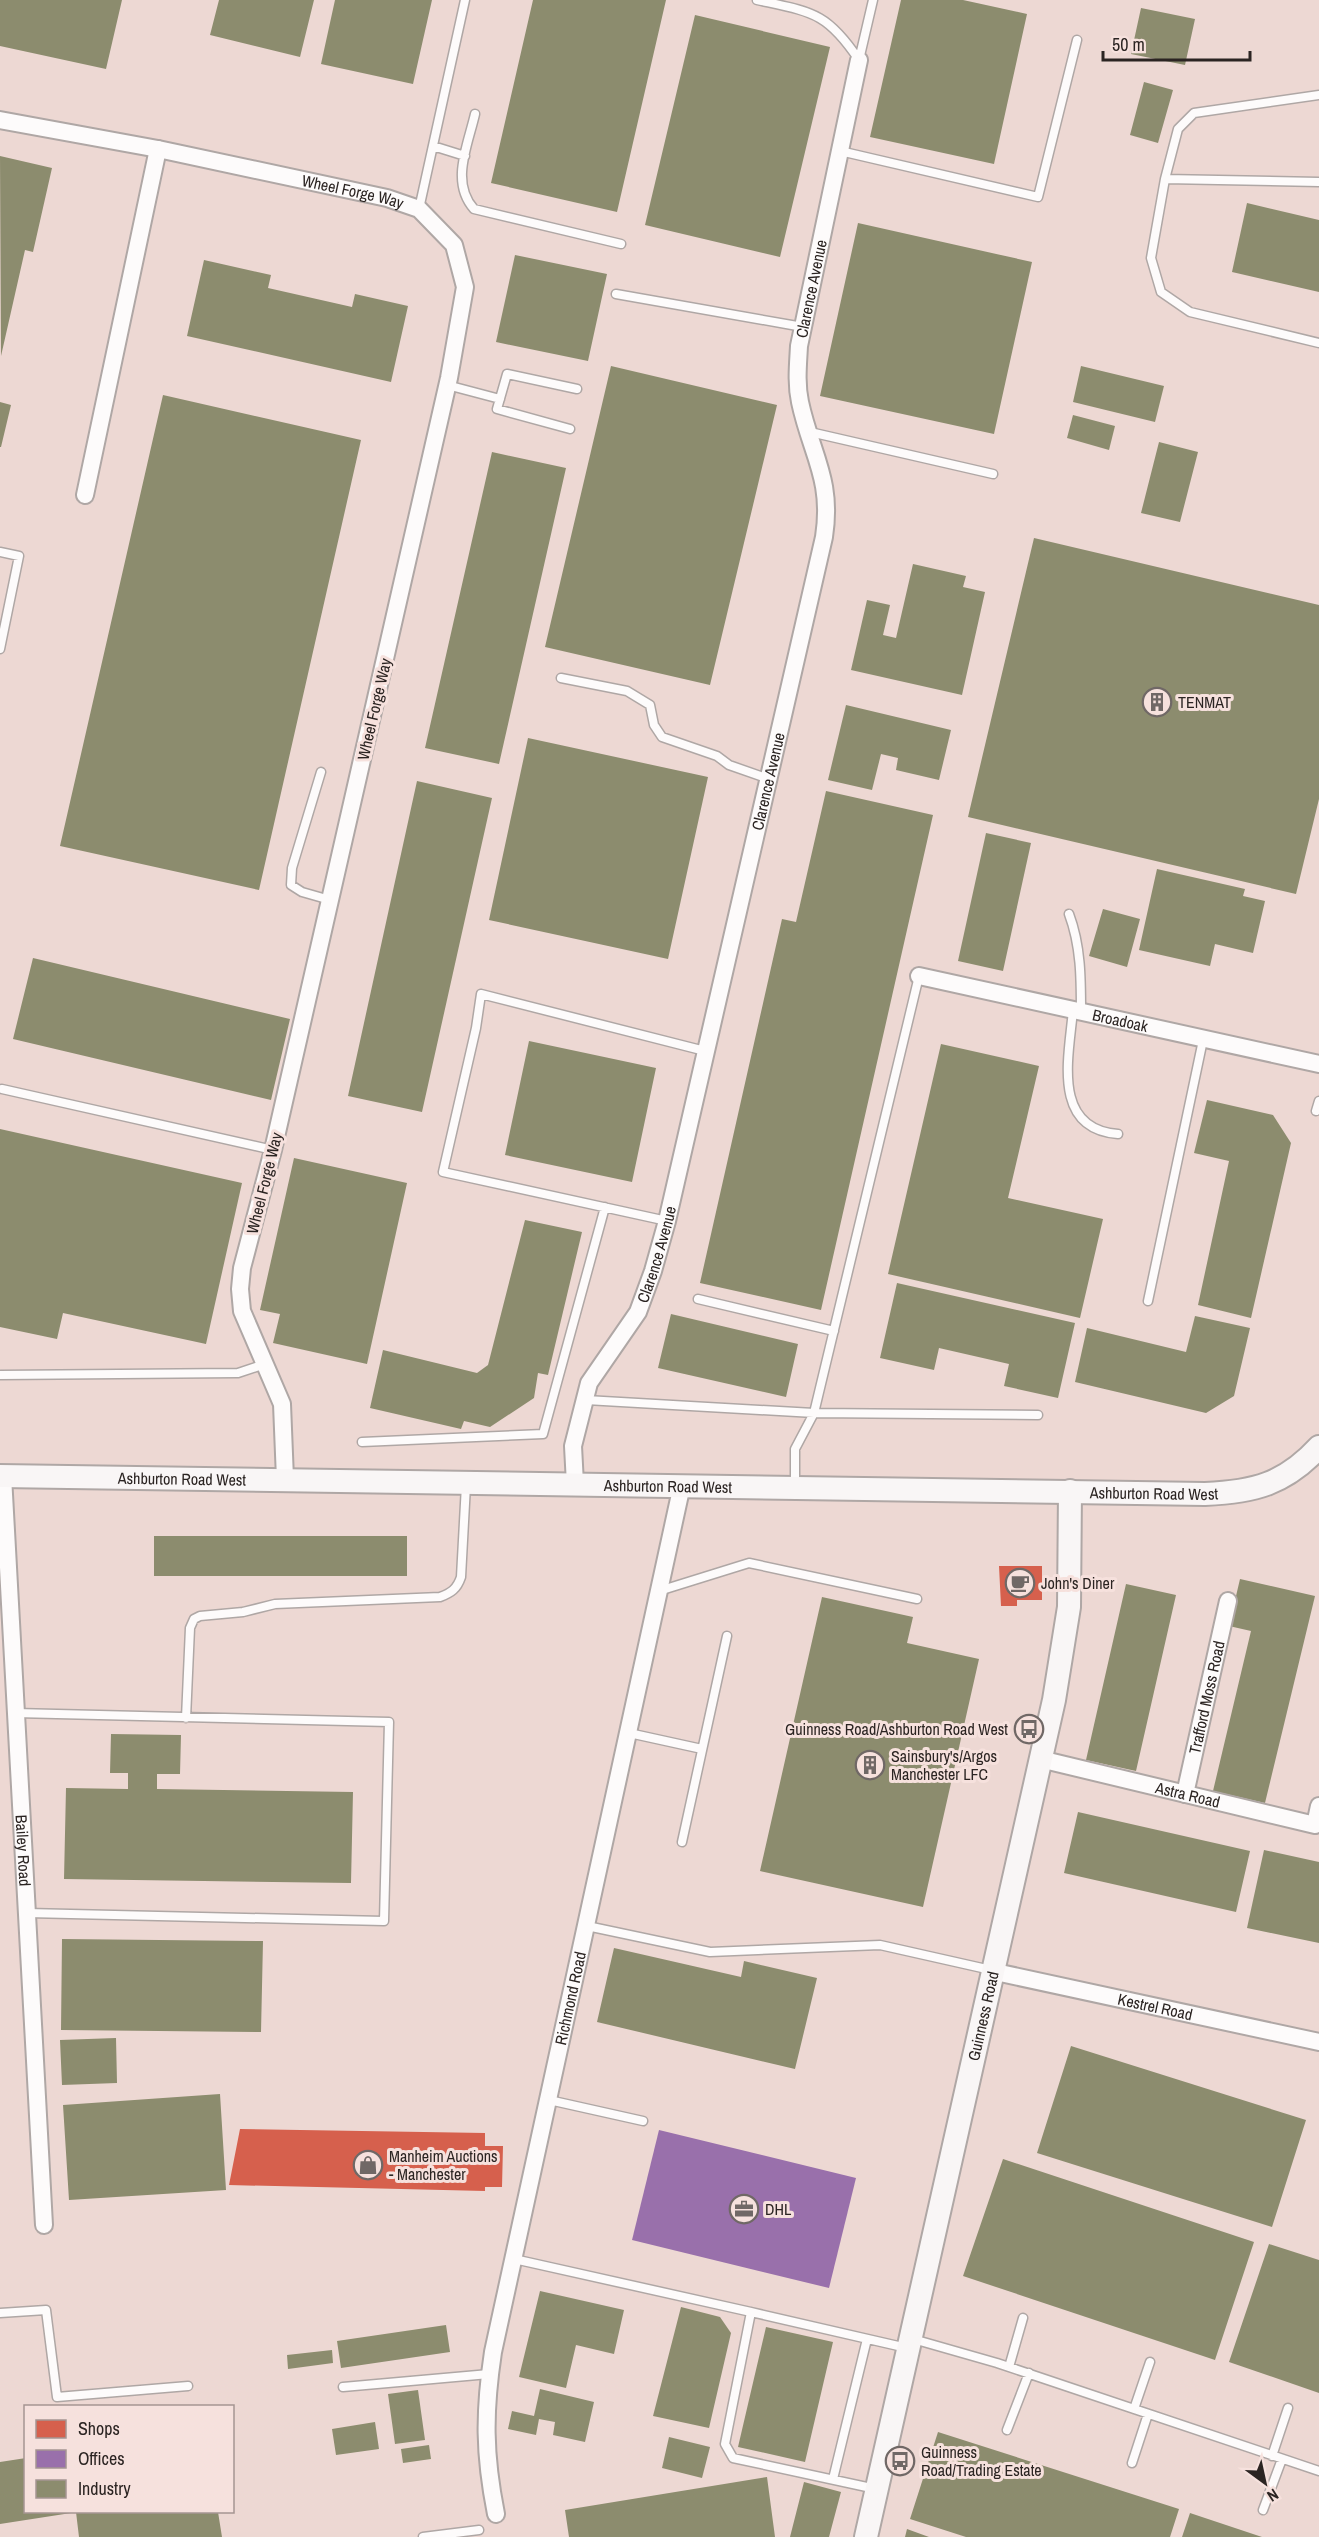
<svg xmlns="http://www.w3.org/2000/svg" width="1319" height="2537" viewBox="0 0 1319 2537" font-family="'Archivo Narrow',sans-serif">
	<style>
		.built { fill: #edd8d3; fill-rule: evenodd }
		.shops { fill: #d6604d }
		.offices { fill: #9970ab }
		.industry { fill: #8c8c6e }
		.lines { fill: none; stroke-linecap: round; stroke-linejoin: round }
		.lane-casing { stroke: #afa7a5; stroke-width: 11 }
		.street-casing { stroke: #afa7a5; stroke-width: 20 }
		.secondary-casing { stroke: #afa7a5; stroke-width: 26 }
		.lane { stroke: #fdfbfb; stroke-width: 8 }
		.street { stroke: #fdfbfb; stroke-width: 16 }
		.secondary { stroke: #f9f6f6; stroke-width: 22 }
		.labels { text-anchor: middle; stroke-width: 6; stroke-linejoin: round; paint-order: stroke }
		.street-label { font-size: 16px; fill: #2b2422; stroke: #f6e1dd }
		.poi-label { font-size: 16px; fill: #2b2422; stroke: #f6e1dd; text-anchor: start }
	</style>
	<rect width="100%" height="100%" fill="#f0e5e3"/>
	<path class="built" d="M 0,0 L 1319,0 L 1319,2537 L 0,2537 ZM 26,2406 L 232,2406 L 232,2512 L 26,2512 Z"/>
	<path class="shops" d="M 999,1566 L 1042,1566 L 1042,1600 L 1017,1600 L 1017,1606 L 1001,1606 Z
		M 240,2129 L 485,2133 L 485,2146 L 503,2146 L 502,2187 L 485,2187 L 485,2191 L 229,2185 Z"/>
	<path class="offices" d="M 659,2130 L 856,2178 L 829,2288 L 632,2240 Z"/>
	<path class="industry" d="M 0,0 L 122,0 L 106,69 L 0,46 Z
		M 219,0 L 314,0 L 300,57 L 210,35 Z
		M 335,0 L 432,0 L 413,84 L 321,64 Z
		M 533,0 L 666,0 L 617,212 L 491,183 Z
		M 901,0 L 963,0 L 1027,14 L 994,164 L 870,137 Z
		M 1141,8 L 1195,19 L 1185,65 L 1131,54 Z
		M 695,15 L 830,47 L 780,257 L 645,225 Z
		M 1144,82 L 1173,90 L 1158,143 L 1130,135 Z
		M 0,156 L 52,168 L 33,252 L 25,250 L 1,356 Z
		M 1247,203 L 1319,220 L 1319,292 L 1232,272 Z
		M 858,223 L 1032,262 L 994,434 L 820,396 Z
		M 515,255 L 607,274 L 588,361 L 496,342 Z
		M 204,260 L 271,275 L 268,288 L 352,307 L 355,294 L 408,306 L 391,382 L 187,336 Z
		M 611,366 L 777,405 L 710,685 L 545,647 Z
		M 1081,366 L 1164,386 L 1155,422 L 1073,402 Z
		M 163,395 L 361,440 L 259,890 L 60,846 Z
		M 0,402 L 11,405 L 1,447 L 0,447 Z
		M 1073,415 L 1115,426 L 1109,450 L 1067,438 Z
		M 1159,442 L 1198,452 L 1180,522 L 1141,513 Z
		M 492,452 L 566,468 L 499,764 L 425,748 Z
		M 1034,538 L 1319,605 L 1319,799 L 1296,894 L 968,817 Z
		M 913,564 L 966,576 L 963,587 L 985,592 L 962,695 L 851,670 L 867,600 L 890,605 L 883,635 L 896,638 Z
		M 846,705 L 951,730 L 939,780 L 896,770 L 898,758 L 881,754 L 872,790 L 828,780 Z
		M 528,738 L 708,777 L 668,959 L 489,920 Z
		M 417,781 L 492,798 L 422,1112 L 348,1096 Z
		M 826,791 L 933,815 L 821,1310 L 700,1283 L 782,919 L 796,922 Z
		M 986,833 L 1031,843 L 1003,971 L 958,961 Z
		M 1157,869 L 1245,889 L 1243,896 L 1265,901 L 1253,953 L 1215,944 L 1210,966 L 1139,950 Z
		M 1103,909 L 1140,919 L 1127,967 L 1089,956 Z
		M 33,958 L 290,1019 L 271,1100 L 13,1039 Z
		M 529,1041 L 656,1068 L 632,1182 L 505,1155 Z
		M 941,1044 L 1039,1066 L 1008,1198 L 1103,1219 L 1080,1318 L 888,1274 Z
		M 1207,1100 L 1273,1115 L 1291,1143 L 1251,1318 L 1198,1305 L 1229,1161 L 1194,1153 Z
		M 0,1129 L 242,1183 L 206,1344 L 63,1313 L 57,1339 L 0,1327 Z
		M 294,1158 L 407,1183 L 367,1364 L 273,1343 L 280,1314 L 260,1310 Z
		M 525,1220 L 582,1232 L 548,1375 L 538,1373 L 534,1398 L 490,1427 L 464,1421 L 461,1429 L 370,1408 L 383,1350 L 477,1373 L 488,1365 Z
		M 897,1283 L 1075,1323 L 1058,1398 L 1004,1386 L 1009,1364 L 939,1348 L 934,1370 L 880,1358 Z
		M 671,1314 L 798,1344 L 786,1397 L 658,1368 Z
		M 1195,1316 L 1250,1328 L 1234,1396 L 1206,1413 L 1075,1382 L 1087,1328 L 1186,1352 Z
		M 154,1536 L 407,1536 L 407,1576 L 154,1576 Z
		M 1240,1579 L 1315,1596 L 1265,1803 L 1213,1791 L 1251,1631 L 1229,1626 Z
		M 1126,1584 L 1176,1595 L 1136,1771 L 1086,1760 Z
		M 822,1597 L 913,1617 L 907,1643 L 979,1659 L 923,1907 L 760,1871 Z
		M 111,1734 L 181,1735 L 180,1774 L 157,1774 L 157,1789 L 353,1792 L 351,1883 L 64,1879 L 66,1788 L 128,1789 L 128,1773 L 110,1773 Z
		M 1078,1812 L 1250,1851 L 1236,1912 L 1064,1873 Z
		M 1264,1850 L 1319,1862 L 1319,1943 L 1247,1928 Z
		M 62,1939 L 263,1941 L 261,2032 L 61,2030 Z
		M 614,1948 L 741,1977 L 744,1961 L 817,1978 L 795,2069 L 597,2022 Z
		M 116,2038 L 117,2083 L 62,2085 L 60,2040 Z
		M 1071,2046 L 1306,2120 L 1272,2227 L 1037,2153 Z
		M 220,2094 L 226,2190 L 69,2200 L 63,2105 Z
		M 1003,2159 L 1254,2242 L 1215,2360 L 963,2276 Z
		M 1269,2244 L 1319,2260 L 1319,2393 L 1229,2362 Z
		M 540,2291 L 624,2310 L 614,2354 L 576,2345 L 566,2388 L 519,2377 Z
		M 681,2307 L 720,2317 L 731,2333 L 709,2428 L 653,2416 Z
		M 446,2325 L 450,2352 L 341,2368 L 337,2341 Z
		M 766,2327 L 833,2342 L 805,2462 L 738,2447 Z
		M 332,2350 L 333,2363 L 288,2369 L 287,2355 Z
		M 540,2389 L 594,2402 L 585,2442 L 553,2435 L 555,2422 L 539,2419 L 536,2435 L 508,2429 L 512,2411 L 534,2416 Z
		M 418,2390 L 425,2440 L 395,2444 L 388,2394 Z
		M 375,2422 L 379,2449 L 336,2455 L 332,2429 Z
		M 938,2432 L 1179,2509 L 1170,2537 L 966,2537 L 910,2519 Z
		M 669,2437 L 710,2447 L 702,2478 L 662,2468 Z
		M 429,2445 L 431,2459 L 403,2463 L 401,2449 Z
		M 26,2458 L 26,2512 L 71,2513 L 0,2524 L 0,2462 Z
		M 767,2477 L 775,2537 L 569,2537 L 565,2510 Z
		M 804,2482 L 841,2492 L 829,2537 L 790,2537 Z
		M 76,2512 L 218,2512 L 222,2537 L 79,2537 Z
		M 1190,2513 L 1262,2537 L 1182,2537 Z
		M 907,2529 L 929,2537 L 905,2537 Z"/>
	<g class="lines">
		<g class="lane-casing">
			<path id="lane" d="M 757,0 C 812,12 827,12 859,60
				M 859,60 L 873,0
				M 1319,95 L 1194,113 L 1178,129 L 1165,179 L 1151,258 L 1161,292 L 1190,312 L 1319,343
				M 475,114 C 468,145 450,182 474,209 L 621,244
				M 433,146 L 465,156
				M 840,151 L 1038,197 L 1077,40
				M 1165,179 L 1319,182
				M 419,209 L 465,0
				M 616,294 L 803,327
				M 447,385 L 500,399
				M 570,429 L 497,409 L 507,374 L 577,389
				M 810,432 L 993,474
				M 0,552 L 19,556 L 0,649
				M 561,678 L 627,691 L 650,705 L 654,725 L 662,737 L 717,756 L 729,765 L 769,779
				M 321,772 L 292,868 L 291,885 L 302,892 L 330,900
				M 1069,914 C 1081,946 1081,979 1081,1012
				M 1073,1010 C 1069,1056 1051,1129 1118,1134
				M 2,1089 L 273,1150
				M 1316,1111 L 1319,1101
				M 667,1221 L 443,1172 L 476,1028 L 481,994 L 705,1051
				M 698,1299 L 834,1331
				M 1148,1301 L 1203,1040
				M 0,1375 L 238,1373 L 265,1364
				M 586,1400 L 814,1413 L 919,976
				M 362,1442 L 543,1434 L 605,1207
				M 795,1486 L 795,1449 L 814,1413 L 1038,1415
				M 659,1591 L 749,1563 L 917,1599
				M 15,1713 L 389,1722 L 384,1921 L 27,1913
				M 186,1718 L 190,1628 L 194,1619 L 200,1616 L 243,1612 L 275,1604 L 440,1597 C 451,1593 457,1589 461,1577 L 466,1485
				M 629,1733 L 702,1749
				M 682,1842 L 727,1636
				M 587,1926 L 710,1952 L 880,1945 L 991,1970
				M 549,2100 L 643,2121
				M 514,2259 L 751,2312
				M 0,2313 L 46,2310 L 57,2397 L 188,2386
				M 913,2339 L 997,2363 L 1319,2471
				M 1009,2367 L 1023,2318
				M 343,2387 L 489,2374
				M 1134,2409 L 1150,2362
				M 1007,2430 L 1029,2373
				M 1272,2456 L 1288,2408
				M 1132,2463 L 1148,2414
				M 833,2479 L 867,2339
				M 876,2489 L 733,2458 L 725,2444 L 751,2312 L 907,2348
				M 1263,2510 L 1282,2459
				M 423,2537 L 479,2530"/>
		</g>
		<g class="street-casing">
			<g id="street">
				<path id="s1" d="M 0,120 L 158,149 L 387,198 L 419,209 L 454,245 L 465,287 L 449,378 L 273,1150 L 242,1268 L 240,1289 L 242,1311 L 282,1404 L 285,1479"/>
				<path d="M 85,495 L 158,149"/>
				<path id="s2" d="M 919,976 L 1319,1064"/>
				<path id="s3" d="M 3,1476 L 44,2225"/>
				<path id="s4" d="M 575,1484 L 573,1446 L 589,1383 L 638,1312 L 653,1271 L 667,1221 L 824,537 C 833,479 811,454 800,402 C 796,383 798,365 799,346 L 859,60"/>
				<path id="s5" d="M 1040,1759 L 1315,1825 L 1319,1806"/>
				<path id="s6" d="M 1185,1794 L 1228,1601"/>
				<path id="s7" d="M 991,1971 L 1319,2042"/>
				<path id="s8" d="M 496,2514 C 484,2454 484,2412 493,2352 L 682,1485"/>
			</g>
		</g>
		<g class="secondary-casing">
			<g id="secondary">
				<path id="s9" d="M 0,1476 L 1205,1494 C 1254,1492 1285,1484 1319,1447"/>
				<path id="s10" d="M 866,2537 L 1054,1700 L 1069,1607 L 1070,1491"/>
			</g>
		</g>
		<use href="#lane" class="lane"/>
		<use href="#street" class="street"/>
		<use href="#secondary" class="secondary"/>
	</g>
	<defs>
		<g id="building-ring" transform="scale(1.5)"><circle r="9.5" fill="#f6e1dd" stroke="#706866" stroke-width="1.5"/><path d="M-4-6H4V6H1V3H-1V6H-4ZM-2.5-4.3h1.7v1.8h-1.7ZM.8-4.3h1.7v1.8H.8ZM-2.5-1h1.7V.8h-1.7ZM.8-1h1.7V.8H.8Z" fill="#706866"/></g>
		<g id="cafe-ring" transform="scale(1.5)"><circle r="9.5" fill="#f6e1dd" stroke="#706866" stroke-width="1.5"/><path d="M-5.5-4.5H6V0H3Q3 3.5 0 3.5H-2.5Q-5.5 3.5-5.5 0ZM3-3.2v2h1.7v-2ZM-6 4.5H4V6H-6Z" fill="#706866"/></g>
		<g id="bus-ring" transform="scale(1.5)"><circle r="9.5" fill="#f6e1dd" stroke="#706866" stroke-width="1.5"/><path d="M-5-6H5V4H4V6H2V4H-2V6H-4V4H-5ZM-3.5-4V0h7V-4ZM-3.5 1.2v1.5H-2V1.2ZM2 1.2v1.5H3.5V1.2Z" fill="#706866"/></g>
		<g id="shop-ring" transform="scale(1.5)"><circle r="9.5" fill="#f6e1dd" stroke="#706866" stroke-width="1.5"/><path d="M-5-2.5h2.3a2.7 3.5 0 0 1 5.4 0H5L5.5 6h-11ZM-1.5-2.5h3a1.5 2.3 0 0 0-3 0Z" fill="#706866"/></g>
		<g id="office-ring" transform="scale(1.5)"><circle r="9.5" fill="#f6e1dd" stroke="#706866" stroke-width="1.5"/><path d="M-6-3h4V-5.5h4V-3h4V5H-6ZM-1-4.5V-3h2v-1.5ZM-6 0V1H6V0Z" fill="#706866"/></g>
	</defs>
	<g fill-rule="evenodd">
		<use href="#building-ring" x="1157" y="702"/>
		<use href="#cafe-ring" x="1020" y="1583"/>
		<use href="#bus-ring" x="1029" y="1729"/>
		<use href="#building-ring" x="870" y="1765"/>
		<use href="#shop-ring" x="368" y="2165"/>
		<use href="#office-ring" x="744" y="2209"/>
		<use href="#bus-ring" x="900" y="2461"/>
	</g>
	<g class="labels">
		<g class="street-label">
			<text dy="6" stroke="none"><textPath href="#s1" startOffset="360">Wheel Forge Way</textPath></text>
			<text dy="6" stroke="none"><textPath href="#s4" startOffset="1240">Clarence Avenue</textPath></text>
			<text transform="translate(374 709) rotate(-77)" y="6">Wheel Forge Way</text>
			<text dy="6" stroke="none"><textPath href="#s4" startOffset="736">Clarence Avenue</textPath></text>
			<text dy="6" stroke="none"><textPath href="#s2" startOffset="206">Broadoak</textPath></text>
			<text transform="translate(264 1183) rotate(-76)" y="6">Wheel Forge Way</text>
			<text dy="6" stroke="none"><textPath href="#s4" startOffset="250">Clarence Avenue</textPath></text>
			<text dy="6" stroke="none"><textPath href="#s9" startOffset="182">Ashburton Road West</textPath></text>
			<text dy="6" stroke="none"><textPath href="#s9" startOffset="668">Ashburton Road West</textPath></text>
			<text dy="6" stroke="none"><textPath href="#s9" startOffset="1154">Ashburton Road West</textPath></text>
			<text dy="6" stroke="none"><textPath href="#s6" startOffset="99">Trafford Moss Road</textPath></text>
			<text dy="6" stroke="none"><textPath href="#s5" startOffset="152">Astra Road</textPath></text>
			<text dy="6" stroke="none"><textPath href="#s3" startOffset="375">Bailey Road</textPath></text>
			<text dy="6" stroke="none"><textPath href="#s8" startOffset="525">Richmond Road</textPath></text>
			<text dy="6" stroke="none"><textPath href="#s7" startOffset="168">Kestrel Road</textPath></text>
			<text dy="6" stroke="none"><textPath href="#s10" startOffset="534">Guinness Road</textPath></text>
		</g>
		<g class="poi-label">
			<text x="1178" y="708">TENMAT</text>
			<text x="1041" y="1589">John's Diner</text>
			<text x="1008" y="1735" text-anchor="end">Guinness Road/Ashburton Road West</text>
			<text x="891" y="1762">Sainsbury's/Argos<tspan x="891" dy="18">Manchester LFC</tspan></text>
			<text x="389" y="2162">Manheim Auctions<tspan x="389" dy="18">- Manchester</tspan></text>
			<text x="765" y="2215">DHL</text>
			<text x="921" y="2458">Guinness<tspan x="921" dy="18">Road/Trading Estate</tspan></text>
		</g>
	</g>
	<rect x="24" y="2405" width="210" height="108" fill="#f6e1dd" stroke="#a59592" stroke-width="1.5"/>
	<rect x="36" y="2420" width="30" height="18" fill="#d6604d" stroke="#a59592" stroke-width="1.5"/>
	<text x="78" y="2435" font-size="18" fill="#2b2422">Shops</text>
	<rect x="36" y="2450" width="30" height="18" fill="#9970ab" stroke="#a59592" stroke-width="1.5"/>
	<text x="78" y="2465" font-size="18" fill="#2b2422">Offices</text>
	<rect x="36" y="2480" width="30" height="18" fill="#8c8c6e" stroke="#a59592" stroke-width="1.5"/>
	<text x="78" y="2495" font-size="18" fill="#2b2422">Industry</text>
	<g transform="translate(1265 2483) rotate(147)" stroke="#f6e1dd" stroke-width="4.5" paint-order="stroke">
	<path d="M0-4.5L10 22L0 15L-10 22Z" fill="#2b2422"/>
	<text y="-9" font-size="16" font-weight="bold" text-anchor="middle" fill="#2b2422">N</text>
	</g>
	<path d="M1103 51v9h147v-9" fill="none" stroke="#2b2422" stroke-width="3"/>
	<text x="1112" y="51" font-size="18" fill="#2b2422" stroke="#f6e1dd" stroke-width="4.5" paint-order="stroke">50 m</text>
</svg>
